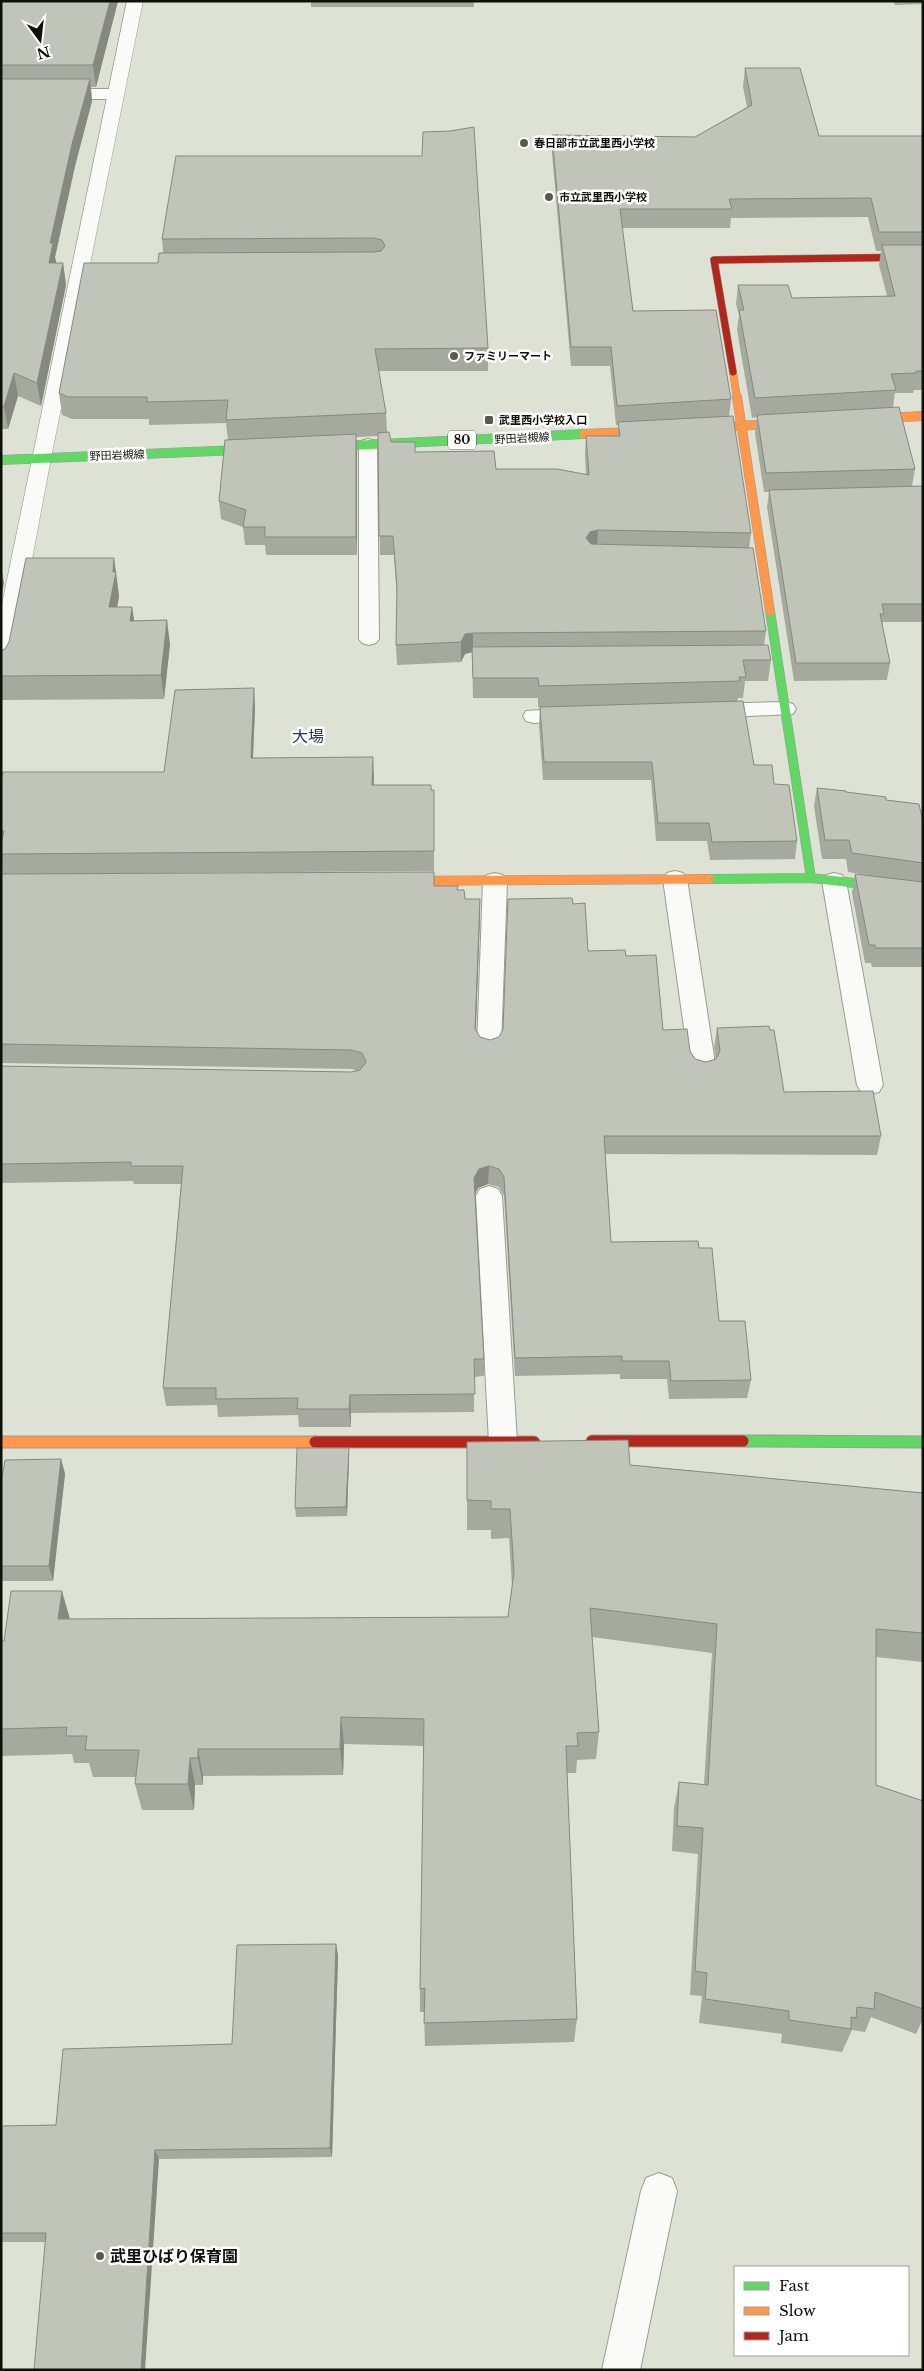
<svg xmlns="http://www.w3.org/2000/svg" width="924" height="2371" viewBox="0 0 924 2371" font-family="'Libre Baskerville','Noto Sans JP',serif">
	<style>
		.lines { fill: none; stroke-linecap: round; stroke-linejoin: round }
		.lane-casing { stroke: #9a9d91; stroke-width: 2 }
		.street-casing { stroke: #9a9d91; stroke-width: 1 }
		.fast-far1-casing { stroke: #9a9d91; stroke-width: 10 }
		.fast-casing { stroke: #9a9d91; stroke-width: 13 }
		.slow-far2-casing { stroke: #9a9d91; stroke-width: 8 }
		.slow-far1-casing { stroke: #9a9d91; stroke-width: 10 }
		.slow-casing { stroke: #9a9d91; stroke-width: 13 }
		.jam-far1-casing { stroke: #9a9d91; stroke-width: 8 }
		.jam-casing { stroke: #9a9d91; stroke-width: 13 }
		.lane { fill: #fafbf9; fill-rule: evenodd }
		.street { fill: #fafbf9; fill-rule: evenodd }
		.fast-far1 { stroke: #63d668; stroke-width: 9 }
		.fast { stroke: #63d668; stroke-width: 11 }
		.slow-far2 { stroke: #ff974d; stroke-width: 7 }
		.slow-far1 { stroke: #ff974d; stroke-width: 9 }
		.slow { stroke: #ff974d; stroke-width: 11 }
		.jam-far1 { stroke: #b3261e; stroke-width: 7 }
		.jam { stroke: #b3261e; stroke-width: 11 }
		.wall { fill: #a6a99e }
		.shaded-wall { fill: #878981 }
		.building { fill: #c1c4b8; stroke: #878981 }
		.poi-dot { fill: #575a4f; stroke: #fff; stroke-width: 2 }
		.labels { text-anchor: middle; stroke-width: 5; stroke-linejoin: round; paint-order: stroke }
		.far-poi-label { font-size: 11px; font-weight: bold; fill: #0f1108; stroke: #fff; text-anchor: start }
		.far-street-label { font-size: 11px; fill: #0f1108; stroke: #fff }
		.shield { fill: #fff; stroke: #575852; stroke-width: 1 }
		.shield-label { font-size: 12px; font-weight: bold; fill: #0f1108 }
		.quarter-label { font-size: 16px; fill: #22336b; stroke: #fff }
		.near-poi-label { font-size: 16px; font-weight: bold; fill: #0f1108; stroke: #fff; text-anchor: start }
	</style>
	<rect width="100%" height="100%" fill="#dee2d4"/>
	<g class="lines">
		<g class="lane-casing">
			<path id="lane" d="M 1,89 L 115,89 L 123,94 L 115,99 L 1,99 Z
				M 368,439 L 375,441 L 377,445 L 379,639 L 376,643 L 369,645 L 362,643 L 359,639 L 359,445 L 361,441 Z
				M 785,702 L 793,704 L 796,709 L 793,714 L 708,718 L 700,716 L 697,711 L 700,706 L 708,704 Z
				M 574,708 L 582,710 L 585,715 L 582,720 L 534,723 L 526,721 L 523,716 L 526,711 Z
				M 675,871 L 683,873 L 687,879 L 716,1070 L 712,1077 L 703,1079 L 694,1077 L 690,1070 L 663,879 L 667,873 Z
				M 495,873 L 503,875 L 507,881 L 501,1048 L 498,1054 L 489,1057 L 480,1054 L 477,1048 L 483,881 L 487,875 Z
				M 834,873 L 842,875 L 846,881 L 883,1085 L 879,1092 L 870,1094 L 861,1092 L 857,1085 L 822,881 L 826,875 Z
				M 489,1186 L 498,1189 L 502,1196 L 517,1442 L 513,1451 L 503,1454 L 493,1451 L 489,1442 L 476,1196 L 480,1189 Z
				M 659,2173 L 672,2178 L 677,2191 L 640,2370 L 602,2370 L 641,2191 L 646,2178 Z"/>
		</g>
		<g class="street-casing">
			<path id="street" d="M 127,1 L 143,1 L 51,458 L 12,666 L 9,671 L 1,673 L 1,609 Z"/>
		</g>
		<g class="fast-far1-casing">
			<path id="fast-far1" d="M 320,447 L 584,434
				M 1,460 L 262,449
				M 770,611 L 811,878
				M 709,879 L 811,878 L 923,891"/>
		</g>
		<g class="fast-casing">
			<path id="fast" d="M 743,1441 L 923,1442"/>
		</g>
		<g class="slow-far2-casing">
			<path id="slow-far2" d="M 733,372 L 737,398"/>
		</g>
		<g class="slow-far1-casing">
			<path id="slow-far1" d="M 737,397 L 770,611
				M 864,419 L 923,416
				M 697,428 L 794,423
				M 584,434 L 654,431
				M 398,881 L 709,879"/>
		</g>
		<g class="slow-casing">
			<path id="slow" d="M 1,1442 L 315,1442"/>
		</g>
		<g class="jam-far1-casing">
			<path id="jam-far1" d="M 733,372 L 714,260 L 923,257"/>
		</g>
		<g class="jam-casing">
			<path id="jam" d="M 592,1441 L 743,1441
				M 315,1442 L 534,1442"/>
		</g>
		<use href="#lane" class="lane"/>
		<use href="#street" class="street"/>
		<use href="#fast-far1" class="fast-far1"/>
		<use href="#fast" class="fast"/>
		<use href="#slow-far2" class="slow-far2"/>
		<use href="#slow-far1" class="slow-far1"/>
		<use href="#slow" class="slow"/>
		<use href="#jam-far1" class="jam-far1"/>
		<use href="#jam" class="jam"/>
	</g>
	<path class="wall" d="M 1,1 L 118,1 L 96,87 L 91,87 L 92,101 L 75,166 L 55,257 L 56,263 L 63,263 L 66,285 L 41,406 L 18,396 L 8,429 L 1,429 Z
		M 311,1 L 474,1 L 474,7 L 311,7 Z
		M 692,1 L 720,1 L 692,2 Z
		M 893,1 L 923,1 L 923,4 L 895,5 Z
		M 745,68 L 819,136 L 923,136 L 923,390 L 914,390 L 913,393 L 895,393 L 893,407 L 915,469 L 912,486 L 923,486 L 923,622 L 883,622 L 882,625 L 890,663 L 887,680 L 794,681 L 767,507 L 769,492 L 764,492 L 755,433 L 757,417 L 752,418 L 737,330 L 739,315 L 736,304 L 738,285 L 792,298 L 887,296 L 879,265 L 881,251 L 876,251 L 868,217 L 731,218 L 730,228 L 622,228 L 633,311 L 731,399 L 729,416 L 751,533 L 749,548 L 766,631 L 764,645 L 771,660 L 768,681 L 745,681 L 743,698 L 738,698 L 737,701 L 754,765 L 774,784 L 797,841 L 795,859 L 710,860 L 707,841 L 656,841 L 651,780 L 543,780 L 539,725 L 540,707 L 538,707 L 538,698 L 473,698 L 472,652 L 465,654 L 461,662 L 397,665 L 396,645 L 397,597 L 394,555 L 380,555 L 378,436 L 356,437 L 357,555 L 266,555 L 265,545 L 245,545 L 243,527 L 221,519 L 219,501 L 228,440 L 226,423 L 149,425 L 149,419 L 72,419 L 62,415 L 59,393 L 158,263 L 163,252 L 162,239 L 422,156 L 488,348 L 488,371 L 379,371 L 386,413 L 387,432 L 391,442 L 415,452 L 496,469 L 586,474 L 585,455 L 586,436 L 618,436 L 618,425 L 616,425 L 610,366 L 571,366 L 552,154 L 552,135 L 695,137 L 747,107 L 743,87 Z
		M 114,558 L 119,596 L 117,607 L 132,607 L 134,621 L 170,644 L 164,699 L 1,700 L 1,650 L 5,649 Z
		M 254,688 L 255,708 L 253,758 L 374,777 L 373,785 L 434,790 L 434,871 L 25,874 L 434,886 L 458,886 L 458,890 L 465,899 L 480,899 L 476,1030 L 480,1037 L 490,1040 L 499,1037 L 573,904 L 588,951 L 626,956 L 663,1030 L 690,1051 L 695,1059 L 706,1062 L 716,1059 L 714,1047 L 717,1028 L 784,1092 L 881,1136 L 877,1155 L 605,1154 L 611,1242 L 699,1248 L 719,1321 L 751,1380 L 747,1398 L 669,1399 L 667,1379 L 620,1379 L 620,1374 L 515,1376 L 504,1196 L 499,1187 L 488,1184 L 478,1188 L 475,1194 L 484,1359 L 484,1376 L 474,1377 L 474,1412 L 351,1413 L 351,1427 L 299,1427 L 298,1415 L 218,1417 L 217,1405 L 166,1406 L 163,1388 L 181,1184 L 134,1184 L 133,1181 L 1,1183 L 1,1066 L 351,1072 L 357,1071 L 352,1069 L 1,1063 L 1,874 L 3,874 L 1,863 L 1,782 L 164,772 Z
		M 817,788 L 886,800 L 923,822 L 923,967 L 872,967 L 871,963 L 865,963 L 852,893 L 855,874 L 879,877 L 848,872 L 846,859 L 822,859 L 814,806 Z
		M 467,1442 L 630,1465 L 923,1493 L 923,1662 L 876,1657 L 876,1785 L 923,1801 L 923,2019 L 916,2034 L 871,2017 L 865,2032 L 852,2030 L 842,2052 L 781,2043 L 782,2034 L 699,2023 L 702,1996 L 690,1995 L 698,1854 L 672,1851 L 674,1808 L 679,1782 L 704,1785 L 712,1653 L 592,1637 L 599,1732 L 596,1759 L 577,1760 L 576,1773 L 567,1773 L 577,2019 L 574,2042 L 425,2046 L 424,2012 L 420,2012 L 420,1989 L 424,1746 L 344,1744 L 343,1775 L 203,1776 L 203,1785 L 195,1785 L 194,1810 L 142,1810 L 135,1784 L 136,1777 L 93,1777 L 89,1763 L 74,1763 L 72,1754 L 1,1756 L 1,1641 L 4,1641 L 69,1619 L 508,1617 L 512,1586 L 509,1538 L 491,1539 L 491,1530 L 467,1530 Z
		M 349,1448 L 349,1457 L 347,1516 L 296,1517 L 295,1508 Z
		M 61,1459 L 65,1474 L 53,1581 L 1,1581 L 1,1483 Z
		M 336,1944 L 338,1956 L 332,2157 L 159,2159 L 45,2242 L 1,2242 L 1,2126 L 56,2125 L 232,2044 Z"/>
	<path class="shaded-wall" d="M 110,1 L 118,1 L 96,87 L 93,65 Z
		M 90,79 L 92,101 L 75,166 L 55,257 L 57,266 L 49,263 L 50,243 L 72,144 Z
		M 63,263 L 66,285 L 41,406 L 37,383 Z
		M 14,373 L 18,396 L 8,429 L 4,406 Z
		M 356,434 L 357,453 L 357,555 L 356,537 Z
		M 598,530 L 597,549 L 585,557 L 586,538 L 590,532 Z
		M 114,558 L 119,596 L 113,631 L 109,607 Z
		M 1,566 L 4,583 L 1,599 Z
		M 132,607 L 136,631 L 130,621 Z
		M 167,620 L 170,644 L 164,699 L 161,675 Z
		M 473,633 L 473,652 L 465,654 L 461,662 L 461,642 L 465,634 Z
		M 254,688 L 255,708 L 252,778 L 251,758 Z
		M 373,757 L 374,777 L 373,805 L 372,785 Z
		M 480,899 L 480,918 L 475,1048 L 475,1029 Z
		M 489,1166 L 488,1184 L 478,1188 L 474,1196 L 474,1178 L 479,1169 Z
		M 350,1395 L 351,1413 L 351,1427 L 349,1409 Z
		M 349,1448 L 349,1457 L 347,1516 L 346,1507 Z
		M 61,1459 L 65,1474 L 53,1581 L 49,1566 Z
		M 62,1591 L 70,1619 L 58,1619 Z
		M 341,1717 L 344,1744 L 343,1775 L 340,1749 Z
		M 198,1749 L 203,1776 L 203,1785 L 198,1758 Z
		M 190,1758 L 195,1785 L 194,1810 L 188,1784 Z
		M 336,1944 L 338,1956 L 332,2157 L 330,2148 Z
		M 155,2150 L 159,2159 L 145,2370 L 141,2370 Z"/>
	<path class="building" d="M 1,1 L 110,1 L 93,65 L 1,65 Z
		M 745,68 L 800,68 L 819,136 L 923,136 L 923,232 L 879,232 L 871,198 L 729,199 L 732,209 L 620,209 L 633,311 L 716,310 L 731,399 L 617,406 L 611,347 L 571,347 L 552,135 L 695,137 L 752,105 Z
		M 1,79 L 90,79 L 72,144 L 50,243 L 53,243 L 49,263 L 63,263 L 37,383 L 14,373 L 4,406 L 1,406 Z
		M 474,127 L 488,348 L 375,349 L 386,413 L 226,420 L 228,400 L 147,402 L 147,397 L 68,397 L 59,393 L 84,263 L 158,263 L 159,253 L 374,252 L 381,251 L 385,246 L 382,240 L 374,238 L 162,239 L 176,156 L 422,156 L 423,132 L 450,131 Z
		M 882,245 L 923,245 L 923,371 L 916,371 L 916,373 L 891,374 L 896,390 L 755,398 L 739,310 L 744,310 L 738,285 L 788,285 L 792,298 L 895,296 Z
		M 899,407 L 915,469 L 766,473 L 757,415 Z
		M 733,416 L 751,533 L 598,530 L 590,532 L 586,538 L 591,544 L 753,548 L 766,631 L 473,633 L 465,634 L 461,642 L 396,645 L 397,588 L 393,536 L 379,536 L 378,433 L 389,432 L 391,442 L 415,442 L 415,452 L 494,451 L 496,469 L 557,469 L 589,475 L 586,436 L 620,436 L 618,422 Z
		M 356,434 L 356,537 L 265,537 L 265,527 L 243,527 L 246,510 L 219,501 L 225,440 Z
		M 923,486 L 923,604 L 882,604 L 884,614 L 880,614 L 890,663 L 796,663 L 769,490 Z
		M 26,558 L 114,558 L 113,572 L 116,572 L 109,607 L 132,607 L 130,621 L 167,620 L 161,675 L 1,676 L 1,650 L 5,649 L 9,642 Z
		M 768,645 L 771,660 L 743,660 L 746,677 L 739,677 L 740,681 L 539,686 L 538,678 L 473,678 L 472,647 Z
		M 254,688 L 251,758 L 373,757 L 372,785 L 431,785 L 431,790 L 434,790 L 434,851 L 1,854 L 1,845 L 4,831 L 1,831 L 1,782 L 3,772 L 164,772 L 175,690 Z
		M 743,701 L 754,765 L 772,765 L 774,784 L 789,785 L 797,841 L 712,842 L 709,823 L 658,823 L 652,762 L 544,762 L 540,707 Z
		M 817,788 L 846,791 L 846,792 L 886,797 L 886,800 L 919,804 L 923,822 L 923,863 L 852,853 L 849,840 L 825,840 Z
		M 434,872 L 434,886 L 458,886 L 457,890 L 464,890 L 465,899 L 480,899 L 475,1029 L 480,1037 L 490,1040 L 499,1037 L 503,1029 L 508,899 L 572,898 L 573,904 L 585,903 L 588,951 L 625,950 L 626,956 L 656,955 L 663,1030 L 687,1029 L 690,1051 L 695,1059 L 706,1062 L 716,1059 L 720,1051 L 717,1028 L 769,1026 L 770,1030 L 774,1030 L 784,1092 L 873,1091 L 881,1136 L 604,1136 L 611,1242 L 698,1241 L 699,1248 L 712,1248 L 719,1321 L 745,1321 L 751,1380 L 671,1381 L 669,1361 L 622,1361 L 622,1356 L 515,1358 L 504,1177 L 499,1169 L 489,1166 L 479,1169 L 474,1178 L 484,1359 L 474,1359 L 475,1394 L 350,1395 L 349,1409 L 297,1409 L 298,1398 L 216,1399 L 216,1388 L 163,1388 L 183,1166 L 131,1166 L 131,1162 L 1,1164 L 1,1066 L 351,1072 L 360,1070 L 366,1062 L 362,1053 L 351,1050 L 1,1044 L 1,874 Z
		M 855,874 L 923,882 L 923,948 L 875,948 L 875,945 L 869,945 Z
		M 628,1440 L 630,1465 L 923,1493 L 923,1633 L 876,1629 L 876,1785 L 923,1801 L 923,2009 L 875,1992 L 874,2009 L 857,2007 L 856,2018 L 851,2017 L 851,2029 L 789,2020 L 789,2011 L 705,1999 L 707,1973 L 695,1971 L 703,1828 L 677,1826 L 679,1782 L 708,1785 L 717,1624 L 590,1608 L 599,1732 L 577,1733 L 578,1746 L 566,1746 L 577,2019 L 424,2023 L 425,1988 L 420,1989 L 424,1719 L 341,1717 L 340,1749 L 198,1749 L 198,1758 L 190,1758 L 188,1784 L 135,1784 L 139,1750 L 85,1750 L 87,1736 L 66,1736 L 67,1727 L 1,1729 L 1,1641 L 4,1641 L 11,1591 L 62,1591 L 58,1619 L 508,1617 L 514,1572 L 510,1509 L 491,1509 L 491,1501 L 467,1500 L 467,1442 Z
		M 297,1448 L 349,1448 L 346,1507 L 295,1508 Z
		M 61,1459 L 49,1566 L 1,1566 L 1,1483 L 5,1460 Z
		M 336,1944 L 330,2148 L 155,2150 L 141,2370 L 34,2370 L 46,2233 L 1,2233 L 1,2126 L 56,2125 L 63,2049 L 232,2044 L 237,1945 Z"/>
	<g class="poi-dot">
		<circle cx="524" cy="143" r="5"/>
		<circle cx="549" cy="197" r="5"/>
		<circle cx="454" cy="356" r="5"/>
		<rect x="484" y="415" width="10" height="10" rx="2.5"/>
		<circle cx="100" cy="2256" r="5"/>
	</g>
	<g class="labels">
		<g class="far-poi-label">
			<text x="534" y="147">春日部市立武里西小学校</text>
			<text x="559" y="201">市立武里西小学校</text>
			<text x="464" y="360">ファミリーマート</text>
			<text x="499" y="424">武里西小学校入口</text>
		</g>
		<g class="far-street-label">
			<text transform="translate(522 438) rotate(-3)" y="4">野田岩槻線</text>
			<text transform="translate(117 455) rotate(-2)" y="4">野田岩槻線</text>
		</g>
		<rect class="shield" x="448" y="430.5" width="28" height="19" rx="4"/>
		<g class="shield-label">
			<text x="462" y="444">80</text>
		</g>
		<g class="quarter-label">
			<text x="308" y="742">大場</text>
		</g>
		<g class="near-poi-label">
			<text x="110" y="2262">武里ひばり保育園</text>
		</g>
	</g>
	<rect width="924" height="2371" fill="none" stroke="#0f1108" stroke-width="5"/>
	<rect x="734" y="2266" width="175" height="90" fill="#ffffff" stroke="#9fa09c"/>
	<rect x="744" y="2282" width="25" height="8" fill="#63d668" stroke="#9fa09c"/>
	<text x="779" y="2291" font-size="15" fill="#0f1108">Fast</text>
	<rect x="744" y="2307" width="25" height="8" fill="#ff974d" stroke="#9fa09c"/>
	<text x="779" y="2316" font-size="15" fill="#0f1108">Slow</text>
	<rect x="744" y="2332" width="25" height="8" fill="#b3261e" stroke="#9fa09c"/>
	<text x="779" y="2341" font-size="15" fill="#0f1108">Jam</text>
	<g transform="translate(40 40) rotate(165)" stroke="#ffffff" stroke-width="4" paint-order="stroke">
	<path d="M0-4L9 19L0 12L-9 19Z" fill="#0f1108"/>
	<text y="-8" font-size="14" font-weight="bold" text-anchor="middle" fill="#0f1108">N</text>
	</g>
</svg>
